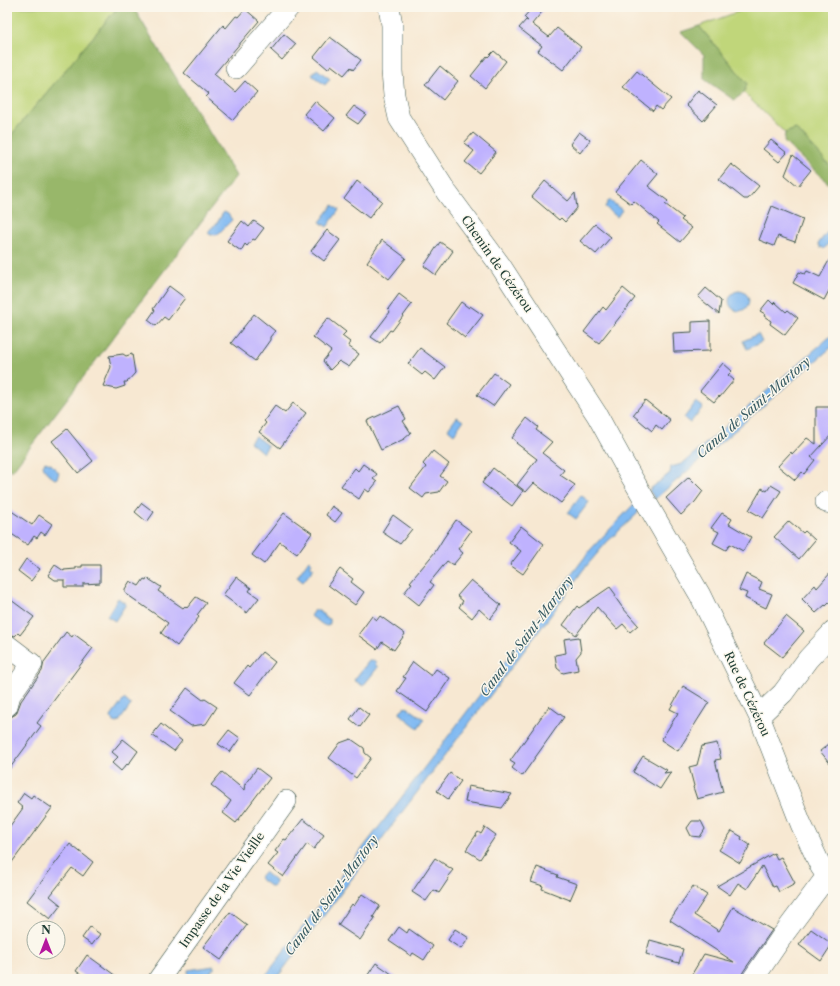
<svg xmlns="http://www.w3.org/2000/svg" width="840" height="986" viewBox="0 0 840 986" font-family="'Libre Caslon Text',serif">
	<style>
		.green { fill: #c0d67a; stroke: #708a57 }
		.forest { fill: #98b76a; stroke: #5c7a4f }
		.water { fill: #81baf2; stroke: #507c93 }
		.building { fill: #bfb2fe }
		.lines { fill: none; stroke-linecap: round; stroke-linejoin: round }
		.minor-casing { stroke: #3f574c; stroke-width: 22 }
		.minor { stroke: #fff; stroke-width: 21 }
		.labels { text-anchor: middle; stroke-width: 3; stroke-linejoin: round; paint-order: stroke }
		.street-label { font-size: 12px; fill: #1f3d34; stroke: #fbf7ec }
		.water-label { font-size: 13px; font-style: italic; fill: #385c64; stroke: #fbf7ec }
	</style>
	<rect width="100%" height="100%" fill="#fbf7ec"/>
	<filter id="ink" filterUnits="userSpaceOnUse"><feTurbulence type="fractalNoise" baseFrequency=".025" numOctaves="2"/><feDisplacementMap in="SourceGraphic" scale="8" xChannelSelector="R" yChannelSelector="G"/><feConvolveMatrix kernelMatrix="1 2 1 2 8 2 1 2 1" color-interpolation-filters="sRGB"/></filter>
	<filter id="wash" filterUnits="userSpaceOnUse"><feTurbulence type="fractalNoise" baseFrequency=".012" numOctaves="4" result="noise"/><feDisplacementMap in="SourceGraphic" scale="16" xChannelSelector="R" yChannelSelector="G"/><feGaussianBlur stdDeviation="0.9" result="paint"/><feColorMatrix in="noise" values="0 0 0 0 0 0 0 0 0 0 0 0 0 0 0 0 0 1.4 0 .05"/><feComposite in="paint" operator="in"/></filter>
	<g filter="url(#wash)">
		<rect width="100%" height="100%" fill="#f7e8d2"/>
		<path class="green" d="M 7,7 L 118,7 L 7,140 Z
			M 751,7 L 833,7 L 833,169 L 796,129 L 785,133 L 744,93 L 747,83 L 699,26 Z"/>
		<path class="forest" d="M 118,7 L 133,7 L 236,176 L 12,471 L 7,467 L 7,140 Z
			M 699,26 L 747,83 L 744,93 L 734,100 L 704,79 L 704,55 L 681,32 Z
			M 796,129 L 833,169 L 833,183 L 830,185 L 784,142 L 785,133 Z"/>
		<path class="water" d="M 317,69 L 330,79 L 325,85 L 312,75 Z
			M 609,200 L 622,210 L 617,217 L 605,207 Z
			M 333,205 L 339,210 L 327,227 L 320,222 Z
			M 224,212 L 228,214 L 232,220 L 218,234 L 211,235 L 208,233 C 210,228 213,227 217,223 C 220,219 221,215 224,212 Z
			M 828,231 L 833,235 L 833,238 L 824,249 L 822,247 L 820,248 L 820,246 L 818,244 Z
			M729 301a10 10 0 1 1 20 0a10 10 0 1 1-20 0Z
			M 758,334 L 762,342 L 747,349 L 743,341 Z
			M 833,334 L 833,346 L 655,499 L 649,490 L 670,473 L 671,467 L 682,464 Z
			M 696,402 L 703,407 L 690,423 L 684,418 Z
			M 457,417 L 463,421 L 454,434 L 448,429 Z
			M 255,436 L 268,446 L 263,453 L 250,442 Z
			M 45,462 L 51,464 L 59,473 L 57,478 L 55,479 C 49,475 45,472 43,465 Z
			M 581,495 L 589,502 L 576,519 L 568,513 Z
			M 636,504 L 639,510 L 637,514 L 607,542 L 583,570 L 554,611 L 276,979 L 263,979 L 591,549 L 633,505 Z
			M 309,560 L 312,563 L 310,566 L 314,568 L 303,582 L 297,577 Z
			M 118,598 L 126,604 L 115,621 L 107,616 Z
			M 315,610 L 319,610 L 321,614 L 323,614 L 324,617 L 330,619 L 330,623 L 328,626 C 321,626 319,620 313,618 L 311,616 Z
			M 369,661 L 375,661 L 376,666 L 378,667 L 363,686 L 354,680 Z
			M 124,699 L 131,705 L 118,723 L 113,722 L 111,717 Z
			M 405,707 L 406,708 L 407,707 L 424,719 L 418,728 L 401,715 L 400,711 Z
			M 264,872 L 275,881 L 274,886 L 271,887 L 259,878 Z
			M 214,966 L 214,969 L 211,970 L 212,976 L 189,979 L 188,970 Z"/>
		<g id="blocks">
			<path class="building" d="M 533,7 L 546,7 L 532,24 L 549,37 L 557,28 L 581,47 L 563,70 L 538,51 L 542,46 L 519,28 L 526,20 L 528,21 L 524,17 Z
				M 245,9 L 259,21 L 214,74 L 235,92 L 245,81 L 257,92 L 233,120 L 206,97 L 209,94 L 184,73 L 223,25 L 226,28 L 236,16 L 238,17 Z
				M 284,34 L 296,44 L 282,60 L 271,50 Z
				M 330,37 L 361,60 L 353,70 L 351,67 L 344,75 L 331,65 L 328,69 L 314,57 Z
				M 494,51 L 506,61 L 485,88 L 471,76 L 487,56 L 488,57 Z
				M 440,66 L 458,81 L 443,100 L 425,85 Z
				M 637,71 L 671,99 L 661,110 L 656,106 L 653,111 L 623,87 Z
				M 698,90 L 717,105 L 703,121 L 686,105 Z
				M 315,101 L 335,118 L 324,131 L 304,114 Z
				M 354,106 L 366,114 L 358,124 L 346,116 Z
				M 579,132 L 590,140 L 580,153 L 570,144 Z
				M 473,133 L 496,152 L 479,173 L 465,162 L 474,151 L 464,143 Z
				M 771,140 L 787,153 L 779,162 L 763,149 Z
				M 793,155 L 811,170 L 798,186 L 785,175 Z
				M 641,160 L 658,174 L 648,186 L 668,201 L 665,204 L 683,218 L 681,220 L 692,228 L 680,242 L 657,224 L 659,222 L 634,201 L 631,204 L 615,192 Z
				M 731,164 L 759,186 L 748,199 L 744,199 L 719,179 Z
				M 357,181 L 382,201 L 369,218 L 344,199 Z
				M 545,181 L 568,201 L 575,193 L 577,208 L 565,222 L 561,218 L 559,220 L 532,197 Z
				M 772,206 L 803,219 L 795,242 L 778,236 L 774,246 L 759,240 Z
				M 242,221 L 249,227 L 254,221 L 264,228 L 255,240 L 253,239 L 247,246 L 245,244 L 241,251 L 227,241 Z
				M 595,224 L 611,237 L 596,254 L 580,241 Z
				M 327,230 L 340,240 L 324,261 L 311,251 Z
				M 382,240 L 406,258 L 389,279 L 367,262 Z
				M 440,242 L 453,251 L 436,275 L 424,266 Z
				M 833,253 L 833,283 L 824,300 L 793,283 L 799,272 L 805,274 L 807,271 L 820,277 Z
				M 169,286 L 185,298 L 168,320 L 164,317 L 156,326 L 148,320 L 155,310 L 153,309 Z
				M 623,288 L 635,298 L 599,343 L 584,332 L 603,307 L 606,310 Z
				M 706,288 L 721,301 L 719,314 L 698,297 Z
				M 399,294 L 412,304 L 392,331 L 390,330 L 380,343 L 371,337 L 390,312 L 388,309 Z
				M 769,300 L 773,304 L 775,302 L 786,312 L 788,310 L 798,318 L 785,335 L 770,324 L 771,321 L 764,316 L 765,314 L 760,311 Z
				M 461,302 L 469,308 L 470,306 L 483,315 L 465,338 L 446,323 Z
				M 254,314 L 275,331 L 270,337 L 270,340 L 255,361 L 231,343 Z
				M 328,318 L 346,332 L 342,336 L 350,342 L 348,346 L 359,354 L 349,367 L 339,361 L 330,370 L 323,361 L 331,351 L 313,337 Z
				M 710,321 L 710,351 L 674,352 L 673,333 L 692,332 L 692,322 Z
				M 420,348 L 445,367 L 435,380 L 425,372 L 422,375 L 408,364 Z
				M 123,354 L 126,356 L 132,354 L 135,373 L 127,382 L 124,382 L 125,386 L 116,389 L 103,386 L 111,367 L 109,356 Z
				M 723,363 L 732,371 L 728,375 L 734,380 L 720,397 L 719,396 L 714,402 L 700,391 Z
				M 494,373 L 509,384 L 493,406 L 477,395 Z
				M 645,400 L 670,420 L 662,430 L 656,425 L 652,431 L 633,415 Z
				M 293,403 L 306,413 L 280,448 L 259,432 L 266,423 L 264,421 L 275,406 L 285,413 Z
				M 399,406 L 406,419 L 403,421 L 411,433 L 404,439 L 381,450 L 367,421 Z
				M 816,407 L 833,407 L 833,433 L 811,457 L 815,460 L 804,474 L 802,472 L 795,480 L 778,466 L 791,452 L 792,454 L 807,438 L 816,444 Z
				M 527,418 L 538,427 L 536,430 L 552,442 L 542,453 L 564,470 L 560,475 L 575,485 L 561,503 L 534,483 L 526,492 L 517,485 L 537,459 L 516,443 L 517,442 L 512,438 Z
				M 67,429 L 93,461 L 78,473 L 52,441 Z
				M 433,451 L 449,464 L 440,476 L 447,481 L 439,492 L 426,494 L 423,498 L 410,488 L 426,467 L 423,464 Z
				M 363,464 L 377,474 L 373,479 L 377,482 L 369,492 L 365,489 L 359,499 L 341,486 L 355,468 L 358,471 Z
				M 493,468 L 523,491 L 512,506 L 482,483 Z
				M 689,477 L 703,491 L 695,502 L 681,515 L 666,498 Z
				M 771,485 L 781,491 L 763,518 L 749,510 L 762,488 L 767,491 Z
				M 142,503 L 154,512 L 147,522 L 135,512 Z
				M 332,506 L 342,513 L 335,522 L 326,515 Z
				M 7,508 L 32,525 L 39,515 L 52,524 L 45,535 L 41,532 L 37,538 L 34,536 L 28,545 L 7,531 Z
				M 284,513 L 312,533 L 297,554 L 280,542 L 264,564 L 252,555 Z
				M 722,513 L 732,519 L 729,524 L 751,537 L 743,551 L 730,544 L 726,550 L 713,543 L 719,532 L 711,528 Z
				M 393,515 L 412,529 L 400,544 L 382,532 Z
				M 456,520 L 471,531 L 458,549 L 463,553 L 453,565 L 447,561 L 430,582 L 434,585 L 419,605 L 404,593 L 412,583 L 410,582 L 435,552 L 443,539 Z
				M 789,521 L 803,533 L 805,531 L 815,540 L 799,559 L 774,537 Z
				M 521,526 L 544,544 L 523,574 L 510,565 L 521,551 L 509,542 Z
				M 26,559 L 40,569 L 31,581 L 18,571 Z
				M 55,565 L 64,571 L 64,570 L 76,569 L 76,567 L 82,567 L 82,565 L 100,565 L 100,583 L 83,584 L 83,587 L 64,587 L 64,580 L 55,580 L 48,575 Z
				M 340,569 L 353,579 L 351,582 L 364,592 L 355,605 L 328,585 Z
				M 833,570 L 833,599 L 826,606 L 825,605 L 816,613 L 802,599 L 815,585 L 817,588 Z
				M 746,574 L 762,582 L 759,589 L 772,594 L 766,608 L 745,598 L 747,593 L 739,590 Z
				M 236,577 L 251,588 L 249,591 L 259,598 L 247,613 L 223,595 Z
				M 147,578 L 161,587 L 158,591 L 183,608 L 185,606 L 187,608 L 196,597 L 206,603 L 197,615 L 199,617 L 177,646 L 161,633 L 168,623 L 125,593 L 125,589 L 130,581 L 139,586 L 144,579 L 146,580 Z
				M 471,580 L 501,605 L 490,619 L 479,609 L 472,618 L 459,607 L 463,601 L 457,596 Z
				M 610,587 L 616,595 L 615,597 L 622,607 L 638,625 L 630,632 L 623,624 L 617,629 L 597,607 L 576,635 L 563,625 L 577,606 L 579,608 Z
				M 7,597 L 34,617 L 20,635 L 18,633 L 15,636 L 7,633 Z
				M 372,616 L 377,620 L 380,616 L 405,634 L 394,650 L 382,642 L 377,649 L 358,635 Z
				M 786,616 L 804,631 L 782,657 L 764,643 Z
				M 66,632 L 72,637 L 74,634 L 93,648 L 37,723 L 41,726 L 7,772 L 7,720 L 9,718 L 16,714 L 21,701 L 42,671 L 44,662 Z
				M 579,637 L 581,652 L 576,658 L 578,670 L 563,673 L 557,668 L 555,655 L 566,653 L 564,639 Z
				M 262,652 L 275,662 L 250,695 L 234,683 L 247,666 L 249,668 Z
				M 413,662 L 431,676 L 436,669 L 450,678 L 427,712 L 397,691 L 406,678 L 403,677 Z
				M 683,686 L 709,702 L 678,751 L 661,740 L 678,713 L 670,709 Z
				M 187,688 L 203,700 L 205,699 L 217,707 L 206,724 L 191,726 L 170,711 Z
				M 549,706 L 564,717 L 522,776 L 512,768 L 515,764 L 510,761 Z
				M 359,707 L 369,715 L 360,727 L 350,719 Z
				M 161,724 L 182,741 L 174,751 L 152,735 Z
				M 229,730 L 240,738 L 230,752 L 218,744 Z
				M 123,739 L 138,751 L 128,765 L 127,764 L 121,771 L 112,763 L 118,757 L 112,752 Z
				M 351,739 L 364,748 L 365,753 L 371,758 L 356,778 L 329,758 L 340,743 Z
				M 833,741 L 833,767 L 820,751 Z
				M 717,743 L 721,759 L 715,760 L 723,792 L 697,799 L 693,787 L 694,786 L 689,767 L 697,765 L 702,746 Z
				M 643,756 L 667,770 L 664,773 L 671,772 L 660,789 L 633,772 Z
				M 257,768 L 270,778 L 236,823 L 223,813 L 231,801 L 211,785 L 222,772 L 244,790 L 245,784 Z
				M 450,773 L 461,781 L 448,799 L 437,791 Z
				M 468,786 L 512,794 L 502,808 L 465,802 Z
				M 24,793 L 31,798 L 33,795 L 52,808 L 7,869 L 7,830 L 23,808 L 17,803 Z
				M 303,819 L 324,835 L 314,849 L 307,844 L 283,877 L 268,865 L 278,853 L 275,851 L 284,839 L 286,840 Z
				M 692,821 L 701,821 L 705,829 L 700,837 L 691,836 L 687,828 Z
				M 485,827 L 496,835 L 480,859 L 466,850 L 478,832 L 481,834 Z
				M 732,831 L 742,837 L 741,839 L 750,845 L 740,863 L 719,850 Z
				M 70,844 L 93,862 L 83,876 L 72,868 L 50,896 L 61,905 L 50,919 L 27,901 Z
				M 774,853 L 777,859 L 781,857 L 795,883 L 779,892 L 776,886 L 773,887 L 762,866 L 747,889 L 738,883 L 730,895 L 717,886 Z
				M 435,858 L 453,870 L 448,876 L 449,878 L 439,893 L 434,890 L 426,901 L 412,892 Z
				M 537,867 L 558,875 L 557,877 L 577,884 L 570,900 L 542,889 L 543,886 L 531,882 Z
				M 693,886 L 707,895 L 694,915 L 719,931 L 733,907 L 772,930 L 743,972 L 741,979 L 689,979 L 704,954 L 734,962 L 670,920 Z
				M 362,894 L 380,906 L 373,917 L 375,918 L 360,940 L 338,925 L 352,904 L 354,906 Z
				M 230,912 L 247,925 L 221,960 L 203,947 Z
				M 90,927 L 100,934 L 92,945 L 82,938 Z
				M 399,927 L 407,933 L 409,929 L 433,946 L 424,960 L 413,953 L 411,956 L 389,941 Z
				M 455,929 L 469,938 L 461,949 L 448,940 Z
				M 811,929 L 832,944 L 821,961 L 799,945 Z
				M 650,940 L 683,949 L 679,963 L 646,954 Z
				M 87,955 L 120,979 L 88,979 L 76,971 Z
				M 376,963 L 399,979 L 365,979 Z"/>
		</g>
	</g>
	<g filter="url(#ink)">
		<use href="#blocks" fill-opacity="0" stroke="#3f574c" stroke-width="1"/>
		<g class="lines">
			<g class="minor-casing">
				<path id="minor" d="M 389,7 L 392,25 L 392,71 L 394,95 L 399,118 L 447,193 L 500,265 L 597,415 L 624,464 L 700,595 L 759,716 L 801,824 L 821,867 L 833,885
					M 236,68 L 289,7
					M 826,502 L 833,503
					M 7,645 L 32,664 L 10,695 L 7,706
					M 759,716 L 783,693 L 808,659 L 833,632
					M 159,979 L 286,801
					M 753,979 L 783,935 L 827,876"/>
			</g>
			<use href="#minor" class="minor"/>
		</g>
	</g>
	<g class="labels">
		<g class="street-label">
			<text transform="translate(497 264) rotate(55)" y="4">Chemin de Cézérou</text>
			<text transform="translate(747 694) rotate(65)" y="4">Rue de Cézérou</text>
			<text transform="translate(222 890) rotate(-55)" y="4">Impasse de la Vie Vieille</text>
		</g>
		<g class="water-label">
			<text transform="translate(753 407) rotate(-41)" y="5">Canal de Saint-Martory</text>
			<text transform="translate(526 636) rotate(-53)" y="5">Canal de Saint-Martory</text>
			<text transform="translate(331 895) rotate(-53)" y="5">Canal de Saint-Martory</text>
		</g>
	</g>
	<rect width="840" height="986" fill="none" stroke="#fbf7ec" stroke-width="24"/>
	<g transform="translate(46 940)"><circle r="19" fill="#fbf7ec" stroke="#a3ada2"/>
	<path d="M0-3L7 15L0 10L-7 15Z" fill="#b5179e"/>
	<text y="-6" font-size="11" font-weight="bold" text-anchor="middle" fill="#1f3d34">N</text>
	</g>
</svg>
